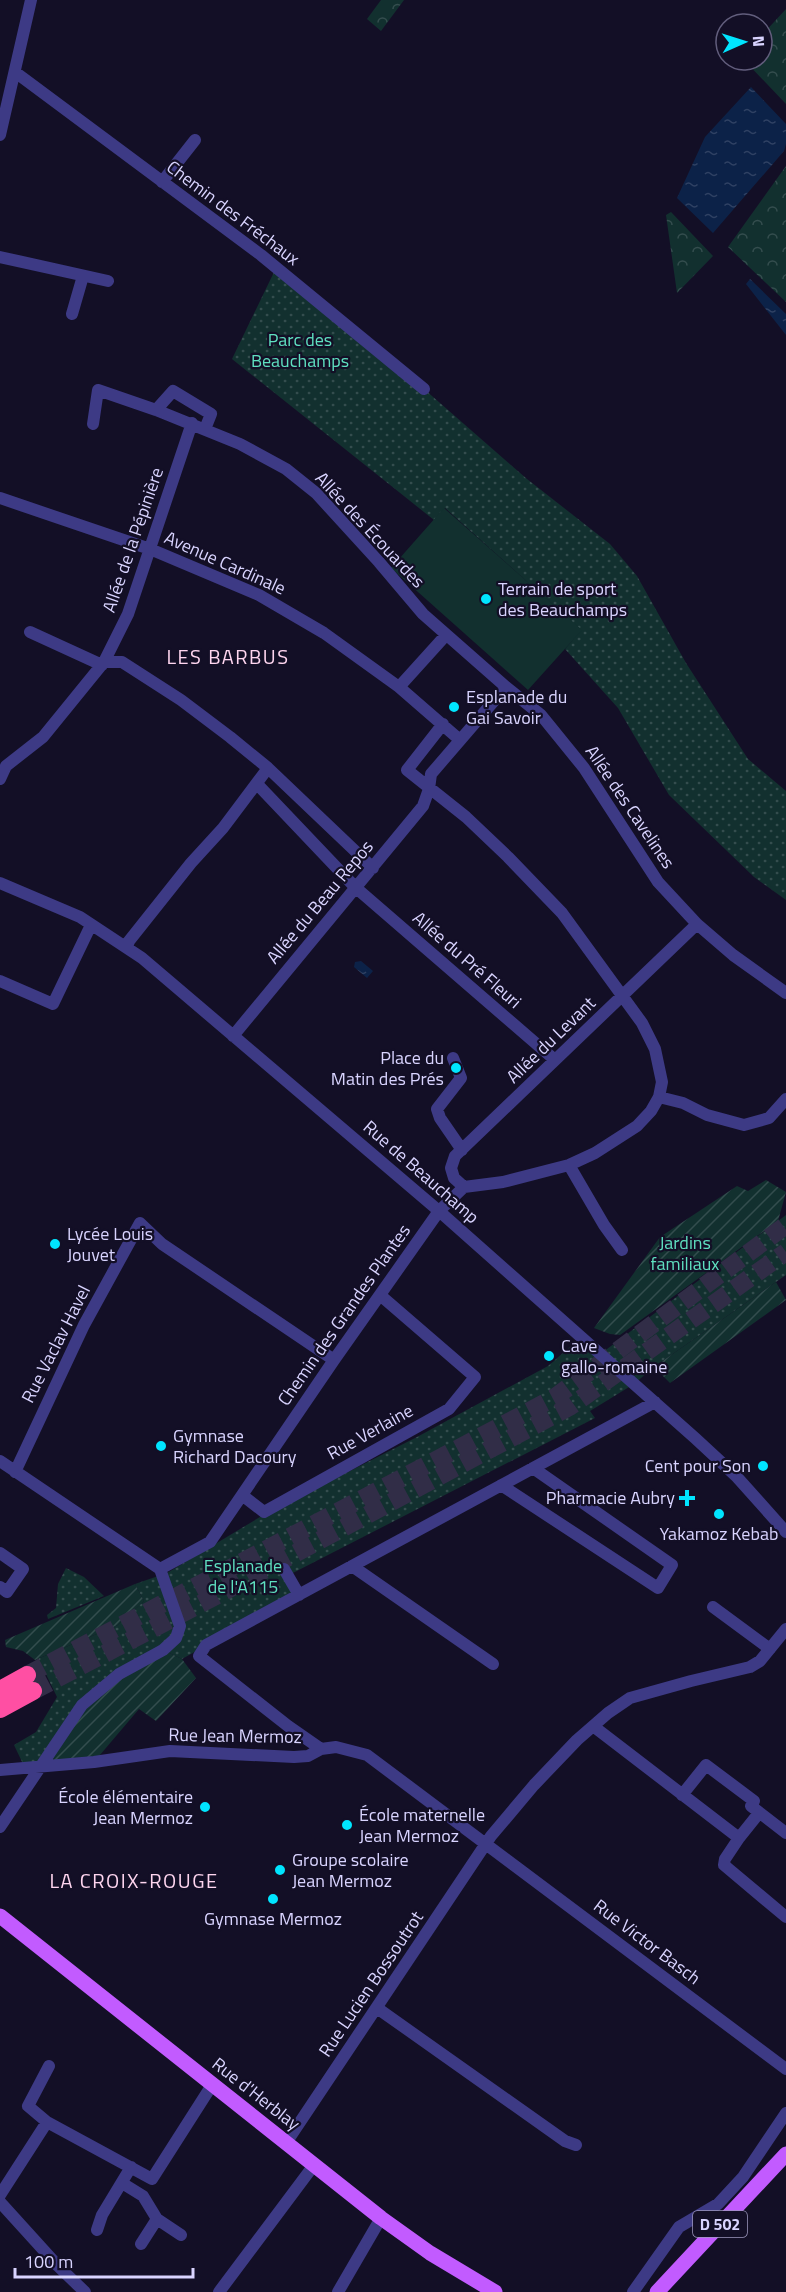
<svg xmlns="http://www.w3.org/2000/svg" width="786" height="2292" viewBox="0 0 786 2292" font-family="'Titillium Web',sans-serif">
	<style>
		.grass { fill: url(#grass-dots) }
		.forest { fill: url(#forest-crowns) }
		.garden { fill: url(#garden-furrows) }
		.pitch { fill: #12302f }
		.water { fill: url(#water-ripples) }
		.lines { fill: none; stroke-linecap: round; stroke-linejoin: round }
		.highway-tunnel { stroke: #312d47; stroke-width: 18; stroke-dasharray: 18 9; stroke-linecap: butt }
		.minor { stroke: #3d3a85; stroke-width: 12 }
		.major { stroke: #c25bff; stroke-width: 15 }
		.highway { stroke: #ff4fa3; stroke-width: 18 }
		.poi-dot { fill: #00e5ff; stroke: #130f26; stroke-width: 2 }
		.labels { text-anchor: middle; stroke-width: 4.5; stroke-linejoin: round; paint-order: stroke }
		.shield { fill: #130f26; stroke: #9e99be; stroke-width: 1.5 }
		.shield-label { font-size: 16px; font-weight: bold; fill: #d9d4ff }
		.street-label { font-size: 18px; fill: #d9d4ff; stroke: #130f26 }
		.park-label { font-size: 18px; fill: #5fe0c0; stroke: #130f26 }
		.poi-label { font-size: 18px; fill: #d9d4ff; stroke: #130f26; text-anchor: start }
		.neighbourhood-label { font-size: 20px; letter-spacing: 1.5px; fill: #ffd6f0; stroke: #130f26 }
	</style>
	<defs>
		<pattern id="grass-dots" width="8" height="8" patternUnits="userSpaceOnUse" patternTransform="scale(1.5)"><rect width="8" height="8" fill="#12302f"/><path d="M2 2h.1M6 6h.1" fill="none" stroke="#344d4e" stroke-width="1.8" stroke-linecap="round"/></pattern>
		<pattern id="forest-crowns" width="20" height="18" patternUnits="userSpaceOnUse" patternTransform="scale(1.5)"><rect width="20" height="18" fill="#12302f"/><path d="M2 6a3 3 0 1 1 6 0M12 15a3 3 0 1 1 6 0" fill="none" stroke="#344d4e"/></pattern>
		<pattern id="garden-furrows" width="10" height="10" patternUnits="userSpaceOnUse" patternTransform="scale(1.5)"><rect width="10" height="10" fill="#12302f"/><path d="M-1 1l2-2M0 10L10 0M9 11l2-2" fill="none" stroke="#344d4e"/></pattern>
		<pattern id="water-ripples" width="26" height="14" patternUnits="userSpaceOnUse" patternTransform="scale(1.5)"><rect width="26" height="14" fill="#0c2248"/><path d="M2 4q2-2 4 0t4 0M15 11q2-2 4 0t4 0" fill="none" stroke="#2f4163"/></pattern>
	</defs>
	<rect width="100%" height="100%" fill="#130f26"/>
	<path class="grass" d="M 276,268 L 424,389 L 527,479 L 610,544 L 637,576 L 686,663 L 748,759 L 786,791 L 786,900 L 754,877 L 669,795 L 618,708 L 565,649 L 581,630 L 445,508 L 434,520 L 232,359 Z
		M 786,1215 L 786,1275 L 654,1367 L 634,1384 L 590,1411 L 595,1418 L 289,1575 L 299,1593 L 182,1659 L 163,1650 L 40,1767 L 25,1768 L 14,1745 L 36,1732 L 57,1697 L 42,1666 L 35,1660 L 118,1625 L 144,1601 L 135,1584 L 167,1573 L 265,1514 L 417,1437 L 548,1366 L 580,1338 L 599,1355 Z
		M 66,1568 L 84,1577 L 104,1596 L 48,1619 L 47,1615 L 56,1608 L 58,1584 Z"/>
	<path class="forest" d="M 381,0 L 404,0 L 381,31 L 367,19 Z
		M 786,9 L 786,104 L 744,60 L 762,60 L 762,35 Z
		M 786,166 L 786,302 L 728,247 Z
		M 671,212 L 713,256 L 677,293 L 666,215 Z"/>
	<path class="garden" d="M 766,1180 L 786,1192 L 778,1221 L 620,1335 L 610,1334 L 594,1328 L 660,1237 L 737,1186 L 748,1191 Z
		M 776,1282 L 786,1300 L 670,1383 L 654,1367 Z
		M 135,1584 L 144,1601 L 118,1625 L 35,1660 L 23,1651 L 6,1647 L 5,1640 Z
		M 163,1650 L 182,1659 L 196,1678 L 156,1721 L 139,1709 L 94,1762 L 40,1767 L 82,1705 Z"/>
	<path class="pitch" d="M 444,508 L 582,630 L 528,690 L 391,568 Z"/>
	<path class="water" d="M 751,87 L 786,124 L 786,144 L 784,151 L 713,233 L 677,198 L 705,137 Z
		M 750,279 L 786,314 L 786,335 L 746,284 Z
		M 361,961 L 373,971 L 367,978 L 354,967 L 355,962 Z"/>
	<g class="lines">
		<path class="highway-tunnel" d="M 27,1675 L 554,1398 L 786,1225
			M 33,1691 L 210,1599 L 571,1406 L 786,1252"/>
		<path class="minor" d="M 15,72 L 261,255 L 424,389
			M 0,135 L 31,0
			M 162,182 L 195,140
			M 0,257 L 108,281
			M 72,314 L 83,276
			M 156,410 L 173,391 L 211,414 L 205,429
			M 93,424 L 98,390 L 156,410 L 240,444 L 286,469 L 316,493 L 379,562 L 423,614 L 506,687 L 541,715 L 584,768 L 658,882 L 697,924 L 733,955 L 786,993
			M 0,498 L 150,549 L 259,595 L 324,633 L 399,687 L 460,740
			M 30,632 L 102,665
			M 104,662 L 122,662 L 181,700 L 230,737 L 268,768 L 373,868
			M 399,687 L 446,635
			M 0,779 L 6,766 L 43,737 L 104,662 L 128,614 L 192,423
			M 257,784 L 355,887 L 555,1060
			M 0,883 L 80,917 L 142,958 L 439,1211 L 695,1438 L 736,1476 L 786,1532
			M 127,947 L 129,941 L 191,863 L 223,828 L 268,768
			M 0,981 L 53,1004 L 91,925
			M 233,1036 L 423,806 L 429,789 L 431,774 L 506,687
			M 453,1058 L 461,1078 L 437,1109 L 440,1118 L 462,1150
			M 659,1097 L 683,1103 L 707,1115 L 744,1125 L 769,1118 L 786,1099
			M 569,1165 L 604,1225 L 622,1250
			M 464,1187 L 454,1178 L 451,1168 L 455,1156 L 697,924
			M 0,1461 L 160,1569
			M 15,1472 L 84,1325 L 140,1223 L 162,1244 L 334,1360
			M 501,1485 L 658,1588 L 672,1565 L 533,1468
			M 242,1495 L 264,1512 L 449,1409 L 475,1377 L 380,1295
			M 0,1553 L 23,1569 L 7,1592 L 0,1587
			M 352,1566 L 493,1664
			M 160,1569 L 210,1542 L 334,1360 L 439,1211 L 464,1187 L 503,1182 L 569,1165 L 595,1153 L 637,1126 L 651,1111 L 659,1097 L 662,1082 L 655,1049 L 642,1023 L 562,913 L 508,857 L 466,817 L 407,770 L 443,724
			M 284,1569 L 299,1595
			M 713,1607 L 770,1649
			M 593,1726 L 739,1838 L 759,1813
			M 321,1749 L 288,1726 L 199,1656 L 206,1645 L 655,1402
			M 0,1770 L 94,1762 L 170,1751 L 294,1757 L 308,1756 L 321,1749 L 336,1747 L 367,1755 L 786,2069
			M 682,1795 L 706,1765 L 754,1801 L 751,1806 L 786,1833
			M 0,1827 L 82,1705 L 119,1674 L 163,1650 L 176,1638 L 180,1626 L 160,1569
			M 739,1838 L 725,1859 L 724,1865 L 786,1917
			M 377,2008 L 565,2141 L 576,2145
			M 47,2122 L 28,2106 L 49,2066
			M 286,2143 L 491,1836 L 534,1785 L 577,1740 L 608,1713 L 630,1698 L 691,1681 L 750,1667 L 760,1661 L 786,1629
			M 122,2183 L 143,2196 L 157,2219
			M 0,2195 L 47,2122 L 152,2179 L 212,2085
			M 0,2202 L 58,2266 L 85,2292
			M 97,2230 L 102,2215 L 131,2167
			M 141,2244 L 157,2219 L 181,2235
			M 219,2292 L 314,2165
			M 338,2292 L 381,2218
			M 633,2292 L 679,2227 L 718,2204 L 743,2177 L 786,2113"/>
		<path class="major" d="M 0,1916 L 381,2218 L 430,2253 L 495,2292
			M 657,2292 L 786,2154"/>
		<path class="highway" d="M 0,1690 L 27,1675
			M 0,1709 L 33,1691"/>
	</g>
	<g class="poi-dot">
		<circle cx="486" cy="599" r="6"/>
		<circle cx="454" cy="707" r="6"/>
		<circle cx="456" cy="1068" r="6"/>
		<circle cx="55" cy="1244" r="6"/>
		<circle cx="549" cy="1356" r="6"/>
		<circle cx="161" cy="1446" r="6"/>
		<circle cx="763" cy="1466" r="6"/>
		<path d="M684 1489h6v6h6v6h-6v6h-6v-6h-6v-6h6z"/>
		<circle cx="719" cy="1514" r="6"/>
		<circle cx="205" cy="1807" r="6"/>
		<circle cx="347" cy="1825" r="6"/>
		<circle cx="280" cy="1870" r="6"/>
		<circle cx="273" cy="1899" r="6"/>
	</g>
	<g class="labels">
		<rect class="shield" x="693" y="2211" width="54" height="26" rx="4.5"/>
		<g class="shield-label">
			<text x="720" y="2230">D 502</text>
		</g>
		<g class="street-label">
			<text transform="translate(233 213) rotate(37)" y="6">Chemin des Fréchaux</text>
			<text transform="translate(370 530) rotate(47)" y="6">Allée des Écouardes</text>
			<text transform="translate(133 540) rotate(-71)" y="6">Allée de la Pépinière</text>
			<text transform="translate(225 563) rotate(24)" y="6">Avenue Cardinale</text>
			<text transform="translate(630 807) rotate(56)" y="6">Allée des Cavelines</text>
			<text transform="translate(320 902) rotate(-50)" y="6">Allée du Beau Repos</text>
			<text transform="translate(467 960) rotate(41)" y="6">Allée du Pré Fleuri</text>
			<text transform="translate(551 1040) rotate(-44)" y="6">Allée du Levant</text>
			<text transform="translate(421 1172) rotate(41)" y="6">Rue de Beauchamp</text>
			<text transform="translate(344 1315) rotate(-55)" y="6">Chemin des Grandes Plantes</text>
			<text transform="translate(56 1344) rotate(-63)" y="6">Rue Vaclav Havel</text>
			<text transform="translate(370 1432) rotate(-29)" y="6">Rue Verlaine</text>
			<text transform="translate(235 1736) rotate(1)" y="6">Rue Jean Mermoz</text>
			<text transform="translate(647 1942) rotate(37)" y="6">Rue Victor Basch</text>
			<text transform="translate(371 1984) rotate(-56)" y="6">Rue Lucien Bossoutrot</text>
			<text transform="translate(256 2094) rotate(38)" y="6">Rue d'Herblay</text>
		</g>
		<g class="park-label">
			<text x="300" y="346">Parc des<tspan x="300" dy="21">Beauchamps</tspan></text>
			<text x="685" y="1249">Jardins<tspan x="685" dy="21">familiaux</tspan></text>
			<text x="243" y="1572">Esplanade<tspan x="243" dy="21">de l'A115</tspan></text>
		</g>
		<g class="poi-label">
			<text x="498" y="595">Terrain de sport<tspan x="498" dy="21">des Beauchamps</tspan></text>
			<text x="466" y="703">Esplanade du<tspan x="466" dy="21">Gai Savoir</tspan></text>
			<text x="444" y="1064" text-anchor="end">Place du<tspan x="444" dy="21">Matin des Prés</tspan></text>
			<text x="67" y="1240">Lycée Louis<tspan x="67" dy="21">Jouvet</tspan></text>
			<text x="561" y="1352">Cave<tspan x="561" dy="21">gallo-romaine</tspan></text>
			<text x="173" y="1442">Gymnase<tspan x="173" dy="21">Richard Dacoury</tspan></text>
			<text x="751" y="1472" text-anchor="end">Cent pour Son</text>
			<text x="675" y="1504" text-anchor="end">Pharmacie Aubry</text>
			<text x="719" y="1540" text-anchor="middle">Yakamoz Kebab</text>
			<text x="193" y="1803" text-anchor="end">École élémentaire<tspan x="193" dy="21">Jean Mermoz</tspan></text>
			<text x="359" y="1821">École maternelle<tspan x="359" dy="21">Jean Mermoz</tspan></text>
			<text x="292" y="1866">Groupe scolaire<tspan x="292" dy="21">Jean Mermoz</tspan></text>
			<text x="273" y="1925" text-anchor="middle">Gymnase Mermoz</text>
		</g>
		<g class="neighbourhood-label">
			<text x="228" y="664">LES BARBUS</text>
			<text x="134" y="1888">LA CROIX-ROUGE</text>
		</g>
	</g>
	<g transform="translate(744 42) rotate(87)"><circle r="28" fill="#130f26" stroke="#625e7d" stroke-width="1.5"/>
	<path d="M0-4.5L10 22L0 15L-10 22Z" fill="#00e5ff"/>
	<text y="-9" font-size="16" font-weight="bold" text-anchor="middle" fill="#d9d4ff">N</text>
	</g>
	<path d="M15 2268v9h178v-9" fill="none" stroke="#d9d4ff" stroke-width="3"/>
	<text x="24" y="2268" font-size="18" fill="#d9d4ff" stroke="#130f26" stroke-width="4.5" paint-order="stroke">100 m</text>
</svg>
